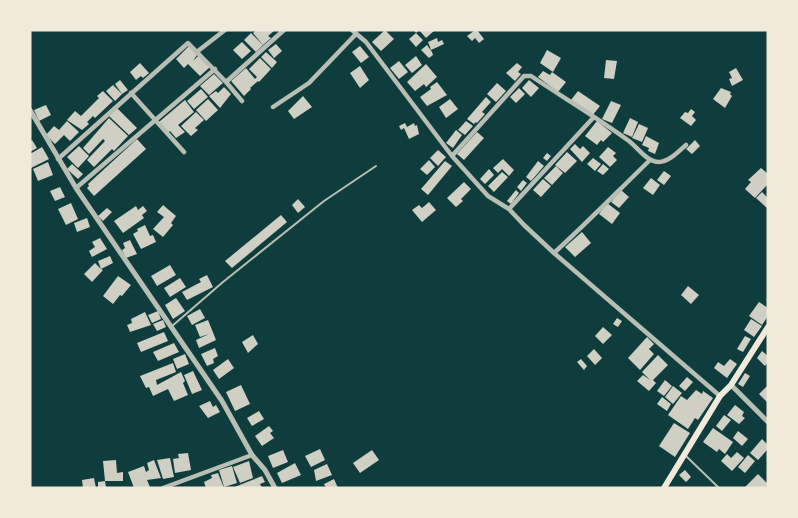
<svg xmlns="http://www.w3.org/2000/svg" width="798" height="518" viewBox="0 0 798 518" font-family="'Exo 2',sans-serif">
	<style>
		.building { fill: #cfcfc3 }
		.lines { fill: none; stroke-linecap: round; stroke-linejoin: round }
		.service { stroke: #b8beb3; stroke-width: 2 }
		.minor { stroke: #b8beb3; stroke-width: 4.5 }
		.tertiary { stroke: #b8beb3; stroke-width: 5 }
		.secondary { stroke: #f1e9da; stroke-width: 6 }
	</style>
	<rect width="100%" height="100%" fill="#0f3d3e"/>
	<path class="building" d="M 256,30 L 275,30 L 268,36 L 271,38 L 263,45 L 253,33 Z
		M 385,30 L 394,39 L 381,51 L 372,42 Z
		M 414,30 L 435,30 L 426,38 L 419,30 L 416,33 Z
		M 475,30 L 477,30 L 484,39 L 479,43 L 475,38 L 472,41 L 467,36 Z
		M 251,33 L 263,45 L 256,52 L 244,40 Z
		M 416,33 L 423,40 L 416,47 L 409,39 Z
		M 437,38 L 438,42 L 442,40 L 444,44 L 431,50 L 428,42 Z
		M 242,42 L 251,51 L 242,59 L 233,50 Z
		M 276,44 L 282,51 L 274,58 L 268,50 Z
		M 427,45 L 432,52 L 433,55 L 429,58 L 421,50 Z
		M 189,46 L 197,55 L 193,61 L 199,55 L 210,67 L 200,76 L 188,64 L 184,68 L 176,59 Z
		M 360,46 L 369,57 L 361,63 L 352,52 Z
		M 547,50 L 561,58 L 553,72 L 540,63 Z
		M 266,52 L 277,62 L 272,68 L 261,57 Z
		M 416,56 L 422,65 L 412,73 L 405,65 Z
		M 260,58 L 271,69 L 259,82 L 258,81 L 250,88 L 251,89 L 244,96 L 231,81 L 246,68 L 255,79 L 257,77 L 249,69 Z
		M 606,60 L 617,61 L 614,79 L 604,78 Z
		M 399,61 L 408,72 L 399,79 L 390,68 Z
		M 140,63 L 149,73 L 143,78 L 141,76 L 136,80 L 130,72 Z
		M 517,63 L 522,67 L 518,72 L 521,74 L 515,81 L 506,73 Z
		M 426,64 L 437,77 L 426,87 L 424,84 L 415,91 L 407,82 Z
		M 360,66 L 369,80 L 360,88 L 350,73 Z
		M 736,68 L 743,80 L 732,86 L 729,79 L 732,78 L 729,72 Z
		M 543,71 L 550,75 L 552,72 L 566,82 L 558,92 L 538,77 Z
		M 214,74 L 223,83 L 209,95 L 200,86 Z
		M 120,80 L 128,90 L 122,94 L 115,84 Z
		M 529,80 L 539,88 L 531,97 L 522,88 Z
		M 437,82 L 447,95 L 427,106 L 420,97 L 431,89 L 430,87 Z
		M 497,83 L 506,91 L 496,102 L 487,94 Z
		M 113,85 L 122,94 L 115,101 L 106,91 Z
		M 224,87 L 231,94 L 220,108 L 209,96 L 216,91 L 218,93 Z
		M 519,88 L 525,94 L 516,103 L 510,97 Z
		M 721,88 L 731,92 L 730,94 L 732,96 L 725,108 L 713,99 Z
		M 201,89 L 208,97 L 194,109 L 187,101 Z
		M 103,91 L 113,101 L 95,118 L 93,116 L 87,122 L 89,124 L 82,130 L 67,120 L 75,111 L 81,116 L 99,98 L 97,96 Z
		M 578,91 L 600,106 L 592,116 L 571,100 Z
		M 303,96 L 312,107 L 294,119 L 288,111 Z
		M 486,97 L 491,102 L 482,112 L 485,114 L 477,123 L 476,122 L 474,124 L 467,119 Z
		M 208,99 L 218,110 L 206,121 L 196,110 Z
		M 450,99 L 458,109 L 446,118 L 439,107 Z
		M 185,100 L 194,112 L 178,125 L 185,132 L 176,138 L 170,131 L 168,133 L 159,122 Z
		M 611,101 L 621,105 L 612,123 L 602,119 Z
		M 46,105 L 51,115 L 39,121 L 34,110 Z
		M 117,108 L 137,128 L 129,135 L 109,116 Z
		M 691,109 L 695,112 L 692,116 L 696,120 L 691,126 L 680,118 L 685,112 L 688,113 Z
		M 196,112 L 204,120 L 195,128 L 198,130 L 191,136 L 181,126 Z
		M 109,118 L 128,136 L 114,151 L 112,149 L 94,167 L 87,160 L 105,141 L 103,139 L 89,154 L 83,148 Z
		M 630,118 L 638,122 L 632,137 L 623,133 Z
		M 67,121 L 79,132 L 70,141 L 64,135 L 55,144 L 46,135 L 54,126 L 59,130 Z
		M 466,121 L 473,126 L 465,135 L 458,130 Z
		M 597,121 L 612,133 L 603,142 L 601,140 L 597,145 L 585,136 Z
		M 405,123 L 407,127 L 414,123 L 415,126 L 417,125 L 419,134 L 409,139 L 404,128 L 401,130 L 399,126 Z
		M 639,124 L 648,128 L 642,142 L 632,138 Z
		M 456,130 L 462,135 L 453,148 L 446,143 Z
		M 477,132 L 484,138 L 464,160 L 457,154 Z
		M 646,136 L 659,143 L 655,154 L 648,151 L 649,148 L 642,145 Z
		M 137,139 L 146,149 L 94,196 L 87,188 L 89,186 L 88,184 Z
		M 32,140 L 37,148 L 30,152 L 30,142 Z
		M 695,140 L 700,146 L 692,154 L 686,149 Z
		M 575,144 L 580,149 L 583,146 L 590,153 L 582,162 L 570,149 Z
		M 79,146 L 89,156 L 78,168 L 67,157 Z
		M 42,147 L 49,159 L 31,168 L 30,154 Z
		M 608,147 L 616,153 L 613,156 L 617,160 L 610,167 L 599,157 Z
		M 438,150 L 446,157 L 438,166 L 430,158 Z
		M 567,152 L 577,161 L 565,173 L 555,165 Z
		M 547,153 L 551,156 L 547,161 L 543,158 Z
		M 593,158 L 601,164 L 595,171 L 587,164 Z
		M 503,159 L 514,170 L 509,176 L 502,169 L 498,173 L 493,168 Z
		M 429,160 L 435,167 L 427,175 L 420,169 Z
		M 445,161 L 452,166 L 428,195 L 421,189 Z
		M 538,161 L 544,166 L 531,181 L 526,177 Z
		M 48,162 L 53,175 L 38,181 L 33,169 Z
		M 72,164 L 83,174 L 78,179 L 67,169 Z
		M 603,164 L 609,169 L 603,175 L 597,171 Z
		M 556,166 L 563,173 L 552,185 L 544,178 Z
		M 761,168 L 768,174 L 768,184 L 755,198 L 745,189 L 751,182 L 748,180 Z
		M 489,169 L 494,175 L 485,184 L 480,179 Z
		M 664,171 L 671,176 L 664,185 L 657,180 Z
		M 502,172 L 508,177 L 494,192 L 488,186 Z
		M 651,178 L 660,185 L 653,195 L 643,188 Z
		M 543,179 L 551,186 L 541,197 L 533,190 Z
		M 523,180 L 527,183 L 521,191 L 517,187 Z
		M 464,182 L 471,189 L 461,199 L 463,201 L 456,207 L 447,198 Z
		M 60,187 L 65,197 L 55,201 L 50,191 Z
		M 516,190 L 519,193 L 511,204 L 507,201 Z
		M 621,190 L 629,197 L 619,208 L 611,202 Z
		M 762,192 L 767,197 L 768,196 L 768,209 L 756,198 Z
		M 298,199 L 305,207 L 298,213 L 292,205 Z
		M 429,202 L 436,210 L 422,222 L 412,210 L 419,205 L 422,208 Z
		M 71,203 L 78,219 L 66,225 L 58,209 Z
		M 607,203 L 620,213 L 612,224 L 599,214 Z
		M 163,205 L 176,216 L 171,223 L 173,225 L 163,237 L 153,229 L 164,217 L 157,212 Z
		M 136,206 L 138,210 L 143,206 L 147,211 L 142,215 L 144,218 L 123,233 L 114,221 Z
		M 107,208 L 112,212 L 103,221 L 98,216 Z
		M 281,215 L 287,222 L 232,268 L 225,261 Z
		M 87,218 L 90,227 L 77,232 L 74,223 Z
		M 145,225 L 150,236 L 153,235 L 156,242 L 141,249 L 133,234 L 138,231 L 137,229 Z
		M 582,232 L 591,243 L 575,257 L 565,247 Z
		M 100,238 L 107,249 L 92,257 L 89,251 L 95,247 L 92,242 Z
		M 130,240 L 137,254 L 126,258 L 122,250 L 125,248 L 123,243 Z
		M 110,256 L 113,263 L 101,269 L 103,270 L 92,282 L 84,274 L 95,263 L 101,269 L 98,261 Z
		M 170,265 L 176,275 L 157,286 L 151,276 Z
		M 207,275 L 213,287 L 187,300 L 182,292 L 201,282 L 199,279 Z
		M 118,276 L 131,285 L 122,296 L 120,295 L 113,304 L 103,296 Z
		M 180,278 L 186,287 L 170,297 L 164,288 Z
		M 688,286 L 699,295 L 691,304 L 681,295 Z
		M 176,298 L 185,311 L 173,319 L 165,305 Z
		M 759,302 L 768,308 L 768,316 L 762,325 L 749,316 Z
		M 200,309 L 205,318 L 192,325 L 187,316 Z
		M 158,311 L 161,319 L 152,323 L 148,315 Z
		M 145,312 L 151,325 L 130,332 L 127,325 L 132,323 L 131,319 Z
		M 617,318 L 622,321 L 618,327 L 613,324 Z
		M 751,319 L 762,326 L 754,337 L 744,330 Z
		M 163,320 L 166,327 L 157,331 L 153,324 Z
		M 208,320 L 216,340 L 199,348 L 196,340 L 209,334 L 200,337 L 195,325 Z
		M 603,327 L 612,335 L 603,344 L 595,336 Z
		M 164,332 L 168,341 L 141,352 L 137,343 Z
		M 253,335 L 258,344 L 248,353 L 242,342 Z
		M 745,336 L 751,339 L 743,352 L 737,349 Z
		M 647,337 L 654,344 L 649,349 L 654,354 L 640,370 L 628,358 Z
		M 174,343 L 179,352 L 158,361 L 153,352 Z
		M 215,348 L 218,356 L 213,359 L 214,363 L 207,366 L 201,354 Z
		M 594,349 L 602,358 L 595,365 L 587,356 Z
		M 762,351 L 768,356 L 768,362 L 765,366 L 757,358 Z
		M 185,354 L 189,364 L 177,369 L 173,359 Z
		M 658,355 L 668,365 L 653,380 L 656,383 L 649,391 L 637,381 L 643,375 L 650,380 L 642,372 Z
		M 228,359 L 234,368 L 219,379 L 213,370 Z
		M 581,359 L 587,366 L 584,370 L 577,362 Z
		M 730,359 L 737,364 L 727,378 L 714,368 L 718,362 L 724,366 Z
		M 173,363 L 176,372 L 156,380 L 157,385 L 181,372 L 185,381 L 183,383 L 188,395 L 174,401 L 168,389 L 153,396 L 149,387 L 146,388 L 140,376 Z
		M 193,371 L 202,390 L 192,394 L 184,375 Z
		M 745,373 L 750,376 L 743,387 L 738,384 Z
		M 687,377 L 693,382 L 685,391 L 679,386 Z
		M 665,380 L 672,386 L 664,396 L 657,391 Z
		M 241,385 L 250,404 L 235,411 L 226,392 Z
		M 768,385 L 768,403 L 759,394 Z
		M 673,386 L 682,393 L 673,404 L 665,397 Z
		M 696,390 L 702,394 L 703,391 L 713,398 L 698,420 L 695,418 L 688,429 L 668,415 L 681,396 L 687,400 Z
		M 662,397 L 671,404 L 667,411 L 657,404 Z
		M 210,401 L 213,407 L 216,405 L 220,412 L 208,418 L 199,406 Z
		M 735,405 L 744,412 L 742,416 L 745,418 L 739,424 L 727,415 Z
		M 259,411 L 264,419 L 252,426 L 247,418 Z
		M 724,415 L 731,420 L 722,431 L 716,426 Z
		M 674,423 L 690,433 L 675,457 L 659,446 Z
		M 269,426 L 273,431 L 270,433 L 274,438 L 262,446 L 255,436 Z
		M 713,428 L 733,442 L 725,454 L 719,449 L 717,452 L 703,442 Z
		M 738,431 L 748,439 L 742,446 L 733,438 Z
		M 762,439 L 768,445 L 768,449 L 758,460 L 750,453 Z
		M 320,449 L 325,460 L 311,467 L 305,456 Z
		M 283,450 L 288,462 L 273,468 L 268,456 Z
		M 372,450 L 379,460 L 360,473 L 353,463 Z
		M 737,452 L 744,458 L 732,471 L 721,461 L 727,454 L 731,458 Z
		M 188,453 L 191,470 L 175,473 L 173,459 L 179,458 L 178,454 Z
		M 748,455 L 755,461 L 745,473 L 738,467 Z
		M 170,458 L 174,477 L 163,479 L 157,460 Z
		M 116,460 L 117,473 L 123,472 L 123,481 L 105,481 L 106,487 L 98,488 L 98,482 L 105,481 L 103,461 Z
		M 154,460 L 161,478 L 147,480 L 150,487 L 134,488 L 128,472 L 144,466 L 146,472 L 149,470 L 147,463 Z
		M 249,461 L 253,478 L 240,483 L 233,467 Z
		M 295,463 L 301,475 L 282,483 L 277,473 Z
		M 327,464 L 332,475 L 316,481 L 314,470 Z
		M 232,466 L 237,483 L 224,487 L 219,470 Z
		M 685,470 L 691,477 L 686,482 L 679,475 Z
		M 218,473 L 224,488 L 206,488 L 204,482 L 212,478 L 211,475 Z
		M 758,474 L 768,484 L 768,488 L 744,488 Z
		M 262,476 L 265,482 L 260,484 L 262,488 L 232,488 Z
		M 94,478 L 96,488 L 83,488 L 82,480 Z
		M 334,479 L 338,488 L 326,488 L 324,484 Z"/>
	<g class="lines">
		<path class="service" d="M 171,327 L 223,282 L 324,201 L 376,166
			M 685,455 L 719,488"/>
		<path class="minor" d="M 352,30 L 366,42 L 452,156 L 488,196 L 509,209 L 524,225 L 554,253 L 720,396
			M 198,51 L 225,30
			M 226,82 L 284,30
			M 131,93 L 184,152
			M 273,107 L 309,83 L 356,34
			M 452,156 L 524,76 L 531,76 C 564,98 598,118 629,141 C 638,148 647,162 659,162 C 669,162 679,151 686,145
			M 58,159 L 188,43 L 226,82 L 242,101
			M 76,188 L 215,69
			M 509,209 L 593,118
			M 554,253 C 587,223 618,191 650,160
			M 163,488 L 252,455"/>
		<path class="tertiary" d="M 30,110 L 76,188 L 222,401 L 252,455 L 265,470 L 275,488
			M 731,385 L 768,422"/>
		<path class="secondary" d="M 664,488 L 720,396 L 731,385 L 768,327"/>
	</g>
	<rect width="798" height="518" fill="none" stroke="#f1e9da" stroke-width="63"/>
</svg>
